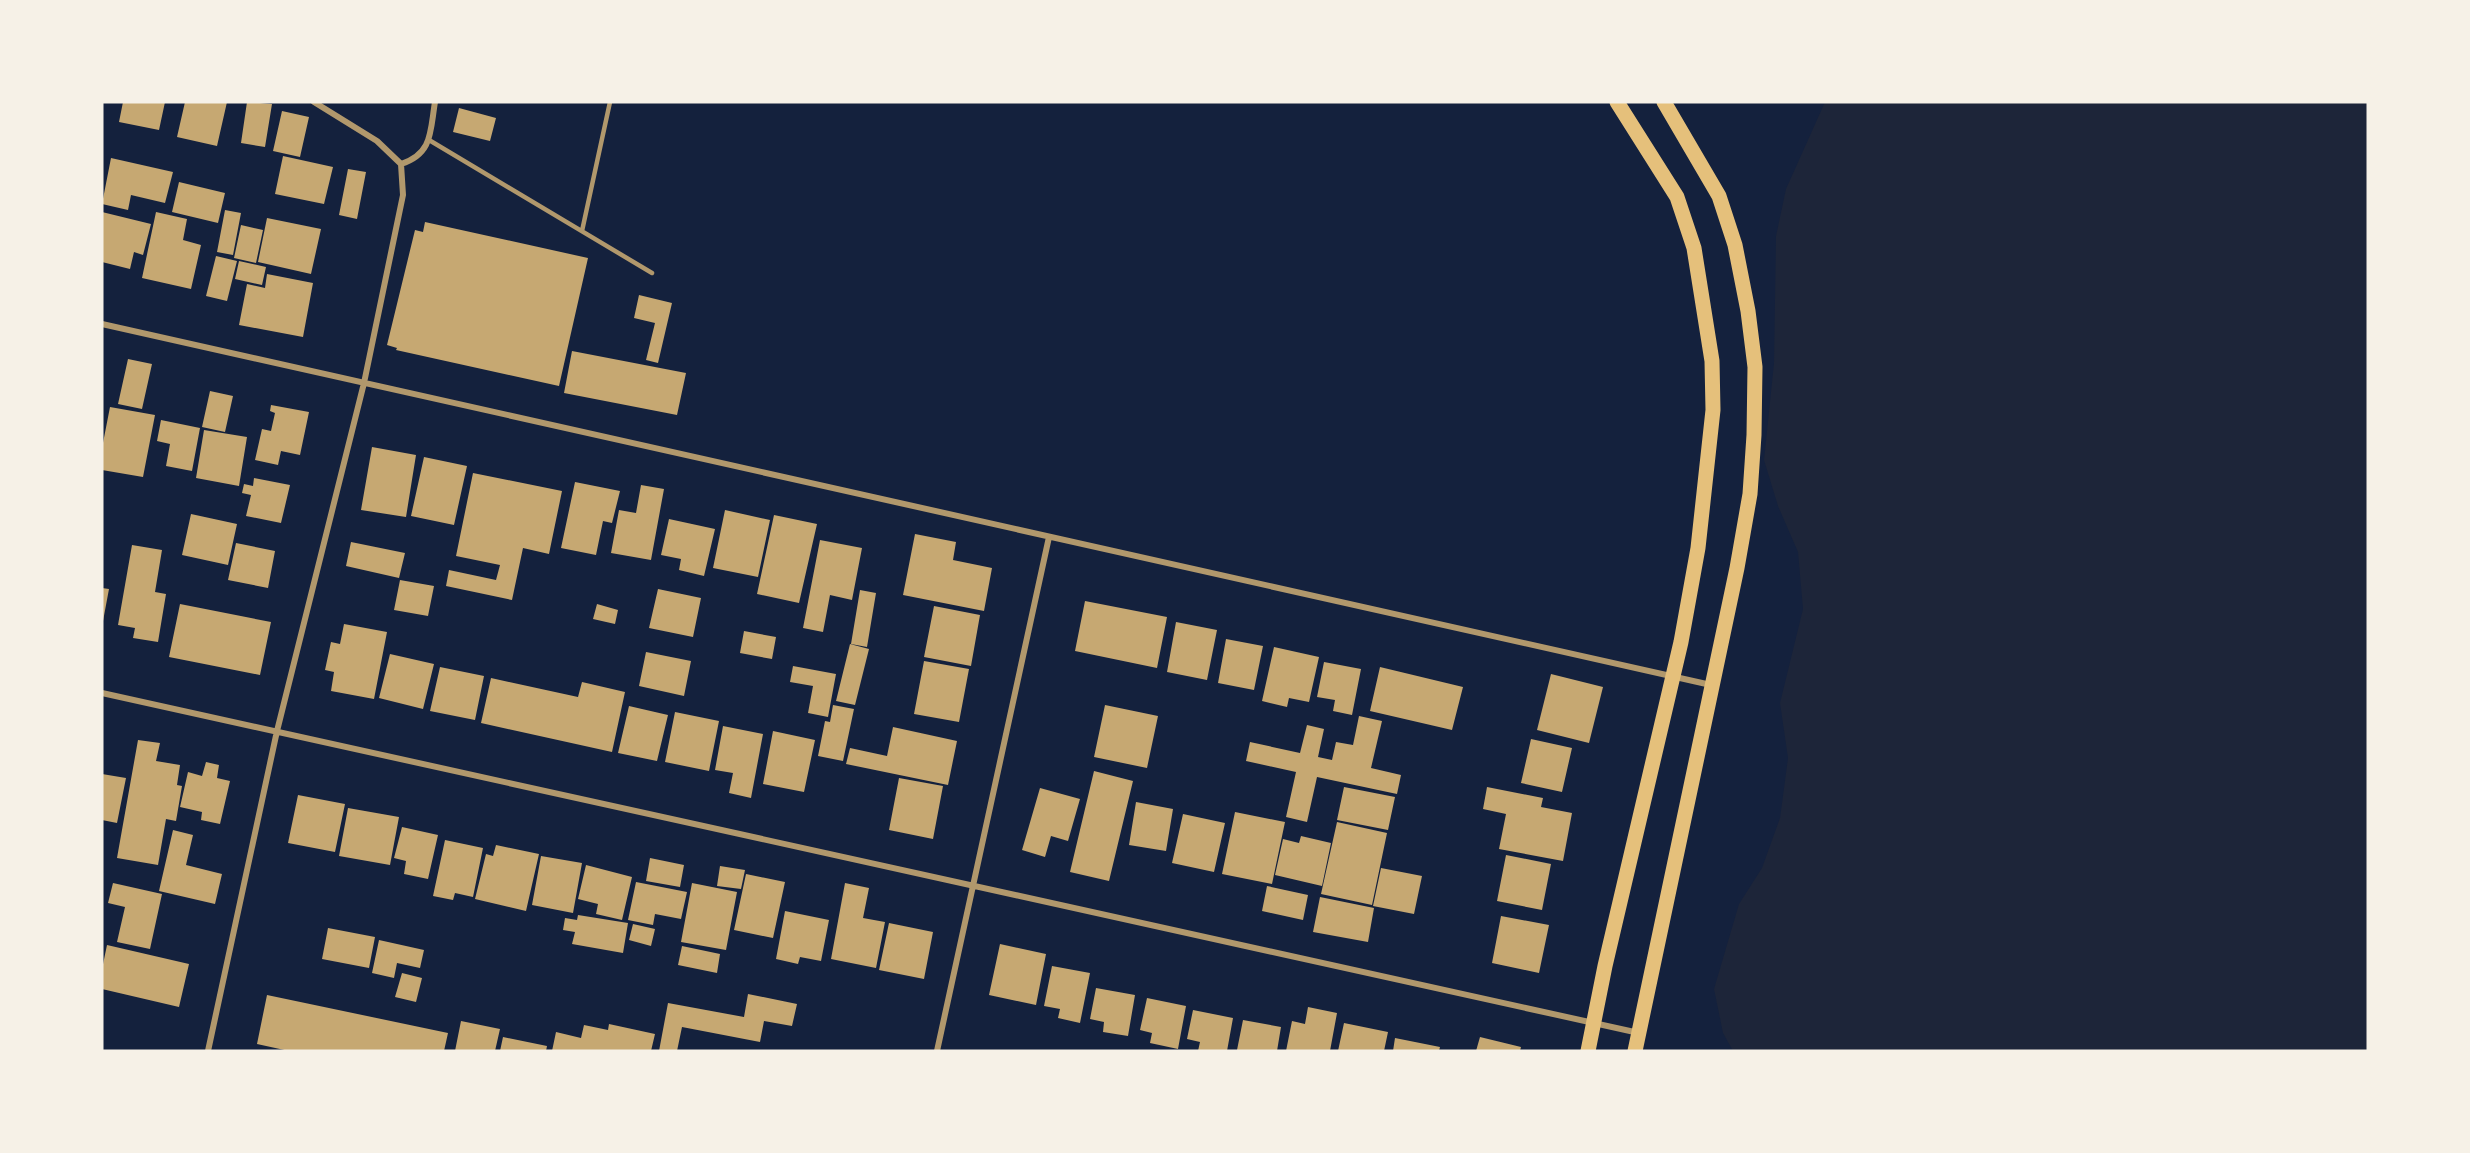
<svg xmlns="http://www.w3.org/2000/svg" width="2470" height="1153" viewBox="0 0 2470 1153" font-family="'Source Serif 4',serif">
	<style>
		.green { fill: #1d2539 }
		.building { fill: #c6a872 }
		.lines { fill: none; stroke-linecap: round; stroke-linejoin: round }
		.service { stroke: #b1986c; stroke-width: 4.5 }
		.minor { stroke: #b1986c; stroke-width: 6 }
		.primary { stroke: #e5c07b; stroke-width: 15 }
	</style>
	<rect width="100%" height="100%" fill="#14213d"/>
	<path class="green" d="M 1825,102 L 2368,102 L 2368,1051 L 1733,1051 L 1723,1033 L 1714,989 L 1739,904 L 1762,868 L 1780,818 L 1788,758 L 1780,703 L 1803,609 L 1798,552 L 1778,506 L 1764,460 L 1774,363 L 1776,236 L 1786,189 Z"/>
	<path class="building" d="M 123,102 L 165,102 L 159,130 L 119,122 Z
		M 185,102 L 227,102 L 217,146 L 177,137 Z
		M 247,102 L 272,104 L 265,147 L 241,143 Z
		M 459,108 L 496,118 L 490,141 L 453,132 Z
		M 282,111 L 309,117 L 300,157 L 273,151 Z
		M 283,156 L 333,167 L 324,204 L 275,194 Z
		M 111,158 L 173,172 L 165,203 L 131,195 L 128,210 L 102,204 Z
		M 348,169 L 366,172 L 357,219 L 339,215 Z
		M 179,182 L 225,193 L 218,223 L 172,212 Z
		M 225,210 L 241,213 L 233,255 L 217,252 Z
		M 102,212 L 151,224 L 143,255 L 134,252 L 130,269 L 102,262 Z
		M 156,212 L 187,219 L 183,240 L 201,245 L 191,289 L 142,278 Z
		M 267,218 L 321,229 L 311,274 L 258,262 Z
		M 425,222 L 588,258 L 559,386 L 396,350 L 397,348 L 387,345 L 415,230 L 423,232 Z
		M 241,225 L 263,230 L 256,263 L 234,258 Z
		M 216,256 L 237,261 L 227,301 L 206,296 Z
		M 239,261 L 266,267 L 262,285 L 235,279 Z
		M 267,274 L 313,283 L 303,337 L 239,325 L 247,284 L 265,288 Z
		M 639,295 L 672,303 L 658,363 L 646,360 L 655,323 L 634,318 Z
		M 572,351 L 686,373 L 677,415 L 564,393 Z
		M 128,359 L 152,364 L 142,409 L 118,404 Z
		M 210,391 L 233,396 L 225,432 L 202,427 Z
		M 271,405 L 309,412 L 300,455 L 281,451 L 278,465 L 255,460 L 262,429 L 271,431 L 275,413 L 270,411 Z
		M 110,407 L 155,415 L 143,477 L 102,470 L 102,448 Z
		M 161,420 L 200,428 L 192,471 L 166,466 L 170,444 L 157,441 Z
		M 204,430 L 247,437 L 239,486 L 196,478 Z
		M 372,447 L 416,455 L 406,517 L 361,510 Z
		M 424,457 L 467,466 L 454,525 L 411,516 Z
		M 473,473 L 562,491 L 549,554 L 523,548 L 512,600 L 446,586 L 449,570 L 496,580 L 500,565 L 456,556 Z
		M 254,478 L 290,485 L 281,523 L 246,516 L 251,495 L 242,493 L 244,484 L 253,486 Z
		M 575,482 L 620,491 L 612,523 L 603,521 L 596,555 L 561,548 Z
		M 641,485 L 664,489 L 651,560 L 611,553 L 619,510 L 636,513 Z
		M 725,510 L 770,520 L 758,577 L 713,568 Z
		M 191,514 L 237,524 L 228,565 L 182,555 Z
		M 774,515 L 817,524 L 799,603 L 757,594 Z
		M 669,519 L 715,529 L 704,576 L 679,570 L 681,559 L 661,555 Z
		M 915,534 L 956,542 L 953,560 L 992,568 L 984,611 L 903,595 Z
		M 820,540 L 862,548 L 852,600 L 830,595 L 823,632 L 803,628 Z
		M 351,542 L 405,553 L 399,578 L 346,566 Z
		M 236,543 L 275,551 L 268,588 L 228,580 Z
		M 132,545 L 162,550 L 155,592 L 166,594 L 158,642 L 133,638 L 135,628 L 118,625 Z
		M 400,580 L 434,586 L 428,616 L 394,610 Z
		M 102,588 L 109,589 L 103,621 L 102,621 Z
		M 658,589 L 701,598 L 693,637 L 649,628 Z
		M 860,590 L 876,593 L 867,647 L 851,644 Z
		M 1085,601 L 1167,617 L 1157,668 L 1075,651 Z
		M 180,604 L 271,622 L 260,675 L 169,657 Z
		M 597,604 L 618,610 L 615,624 L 593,619 Z
		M 934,606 L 980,615 L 971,666 L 924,657 Z
		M 1176,622 L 1217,630 L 1207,680 L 1167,672 Z
		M 344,624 L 387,632 L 374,699 L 331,691 L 334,672 L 325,670 L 331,642 L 340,644 Z
		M 744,631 L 776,637 L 772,659 L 740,653 Z
		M 1226,639 L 1263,646 L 1254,690 L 1218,683 Z
		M 850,644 L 869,649 L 855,705 L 836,701 Z
		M 1274,647 L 1319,657 L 1309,702 L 1289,698 L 1287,707 L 1262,701 Z
		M 646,652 L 691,661 L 684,696 L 639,686 Z
		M 390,654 L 434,664 L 423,709 L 379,698 Z
		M 924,661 L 969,669 L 959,722 L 914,714 Z
		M 1324,662 L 1361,669 L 1352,715 L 1333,711 L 1335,700 L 1317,697 Z
		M 793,666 L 836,674 L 828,717 L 808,713 L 813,686 L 790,682 Z
		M 440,667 L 484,676 L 475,720 L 430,711 Z
		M 1380,667 L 1463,687 L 1452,730 L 1370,711 Z
		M 1551,674 L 1603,687 L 1589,743 L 1537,730 Z
		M 491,678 L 578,697 L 582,682 L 625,692 L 612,752 L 481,723 Z
		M 833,705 L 854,709 L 843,761 L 818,756 L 825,721 L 830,722 Z
		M 1105,705 L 1158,716 L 1147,768 L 1094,757 Z
		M 629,706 L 668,715 L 657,761 L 618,753 Z
		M 675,712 L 719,721 L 709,771 L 665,762 Z
		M 1359,716 L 1382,721 L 1371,768 L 1401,775 L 1397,794 L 1317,777 L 1307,822 L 1286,817 L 1296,772 L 1246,761 L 1250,742 L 1300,753 L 1307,725 L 1324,729 L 1318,757 L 1332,760 L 1336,742 L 1353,745 Z
		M 723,726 L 763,734 L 751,798 L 729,793 L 733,773 L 715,770 Z
		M 893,727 L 957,741 L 948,785 L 846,764 L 850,748 L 887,756 Z
		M 773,731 L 815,740 L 804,792 L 763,784 Z
		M 1531,739 L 1572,748 L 1562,792 L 1521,783 Z
		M 138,740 L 160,743 L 156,761 L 180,765 L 177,785 L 182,786 L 176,821 L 166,819 L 158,865 L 117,858 Z
		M 206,762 L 219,765 L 217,778 L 230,781 L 220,824 L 201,820 L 202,812 L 180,807 L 188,772 L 202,776 Z
		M 1094,771 L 1133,781 L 1109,881 L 1070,872 Z
		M 102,774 L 126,778 L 117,823 L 102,820 Z
		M 899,778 L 943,786 L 933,839 L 889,830 Z
		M 1344,787 L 1395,797 L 1388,830 L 1337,820 Z
		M 1487,787 L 1543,798 L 1541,807 L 1572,813 L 1563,861 L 1499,849 L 1506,814 L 1483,809 Z
		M 1040,788 L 1080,799 L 1068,841 L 1051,836 L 1045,857 L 1022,850 Z
		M 298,795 L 345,804 L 335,852 L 288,843 Z
		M 1136,802 L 1173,809 L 1166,851 L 1129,845 Z
		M 348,808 L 399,817 L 390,865 L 339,856 Z
		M 1235,812 L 1285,822 L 1272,884 L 1222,874 Z
		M 1183,814 L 1225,823 L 1214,872 L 1172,863 Z
		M 1337,822 L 1387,833 L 1372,905 L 1321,894 Z
		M 402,827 L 438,835 L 428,879 L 404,874 L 406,861 L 394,858 Z
		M 173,830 L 193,835 L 186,865 L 222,874 L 215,904 L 159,891 Z
		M 1301,836 L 1331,843 L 1322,886 L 1275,875 L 1283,839 L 1299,843 Z
		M 445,840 L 483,848 L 473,897 L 455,893 L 453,900 L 433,896 Z
		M 496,845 L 539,854 L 526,911 L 475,899 L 486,854 L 493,856 Z
		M 1506,855 L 1551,864 L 1542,910 L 1497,901 Z
		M 541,856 L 582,863 L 573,913 L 532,905 Z
		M 650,858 L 684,865 L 680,887 L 646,881 Z
		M 586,865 L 632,877 L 622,920 L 596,914 L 598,904 L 578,899 Z
		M 720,866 L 745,870 L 741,889 L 717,886 Z
		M 1381,868 L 1422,876 L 1414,914 L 1373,906 Z
		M 746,874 L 785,882 L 773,938 L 734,930 Z
		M 636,882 L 687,892 L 681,919 L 655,914 L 653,925 L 628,920 Z
		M 113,883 L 162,894 L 150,949 L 117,942 L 125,907 L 108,903 Z
		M 692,883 L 737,892 L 726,950 L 681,942 Z
		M 845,883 L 869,888 L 863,918 L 885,922 L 876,968 L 831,959 Z
		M 1267,886 L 1308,895 L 1303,920 L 1262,911 Z
		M 1320,897 L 1374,908 L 1368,942 L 1313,932 Z
		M 785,911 L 829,920 L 821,961 L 800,957 L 798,964 L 776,959 Z
		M 578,915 L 628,923 L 623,953 L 572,944 L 575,932 L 563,930 L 565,918 L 577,920 Z
		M 1501,916 L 1549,925 L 1539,973 L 1492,963 Z
		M 889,923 L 933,932 L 924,979 L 879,970 Z
		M 633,924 L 655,929 L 651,946 L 629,940 Z
		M 328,928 L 375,937 L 369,968 L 322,959 Z
		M 379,940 L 424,950 L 420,968 L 397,963 L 394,978 L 372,973 Z
		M 1000,944 L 1046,954 L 1036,1005 L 989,995 Z
		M 107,945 L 189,964 L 179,1007 L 102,989 L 102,969 Z
		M 682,946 L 720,954 L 717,973 L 678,965 Z
		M 1052,966 L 1090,973 L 1080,1023 L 1058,1018 L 1060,1009 L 1044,1006 Z
		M 402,973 L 422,978 L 416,1002 L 395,997 Z
		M 1096,988 L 1135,995 L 1128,1036 L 1103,1032 L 1104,1022 L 1090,1019 Z
		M 748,994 L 797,1004 L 792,1026 L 764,1021 L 760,1042 L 682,1027 L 677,1051 L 659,1051 L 668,1003 L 744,1017 Z
		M 267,995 L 448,1033 L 444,1051 L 289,1051 L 257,1044 Z
		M 1147,998 L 1186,1006 L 1178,1049 L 1150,1043 L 1152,1033 L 1140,1030 Z
		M 1308,1007 L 1337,1013 L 1330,1051 L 1286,1051 L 1292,1021 L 1305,1024 Z
		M 1193,1010 L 1233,1018 L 1227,1051 L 1198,1051 L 1200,1042 L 1187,1039 Z
		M 1243,1020 L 1281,1027 L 1277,1051 L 1237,1050 Z
		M 461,1021 L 500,1029 L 495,1051 L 455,1051 Z
		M 1344,1023 L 1388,1032 L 1384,1051 L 1338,1051 Z
		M 609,1024 L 655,1034 L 651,1051 L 552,1051 L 556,1032 L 581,1038 L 584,1025 L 608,1030 Z
		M 503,1037 L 547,1046 L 546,1051 L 500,1051 Z
		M 1480,1037 L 1521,1047 L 1520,1051 L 1476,1051 Z
		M 1395,1038 L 1440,1047 L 1439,1051 L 1393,1051 Z"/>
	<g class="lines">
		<path class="service" d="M 429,140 L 652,273
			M 582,231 L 610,102"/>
		<path class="minor" d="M 314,102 L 377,141 L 401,164
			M 401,164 C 433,154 430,131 435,102
			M 102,324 L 1711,685
			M 102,693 L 1639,1033
			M 208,1051 L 277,731 L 364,383 L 403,195 L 401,164
			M 937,1051 L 1049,537"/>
		<path class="primary" d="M 1588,1051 L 1605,966 L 1681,642 L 1698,548 L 1713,410 L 1712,361 L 1694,248 L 1677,197 L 1617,102
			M 1635,1051 L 1737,568 L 1750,494 L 1754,435 L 1755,367 L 1748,311 L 1735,245 L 1719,196 L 1664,102"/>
	</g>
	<rect width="2470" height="1153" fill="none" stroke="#f6f1e7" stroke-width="207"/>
</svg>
